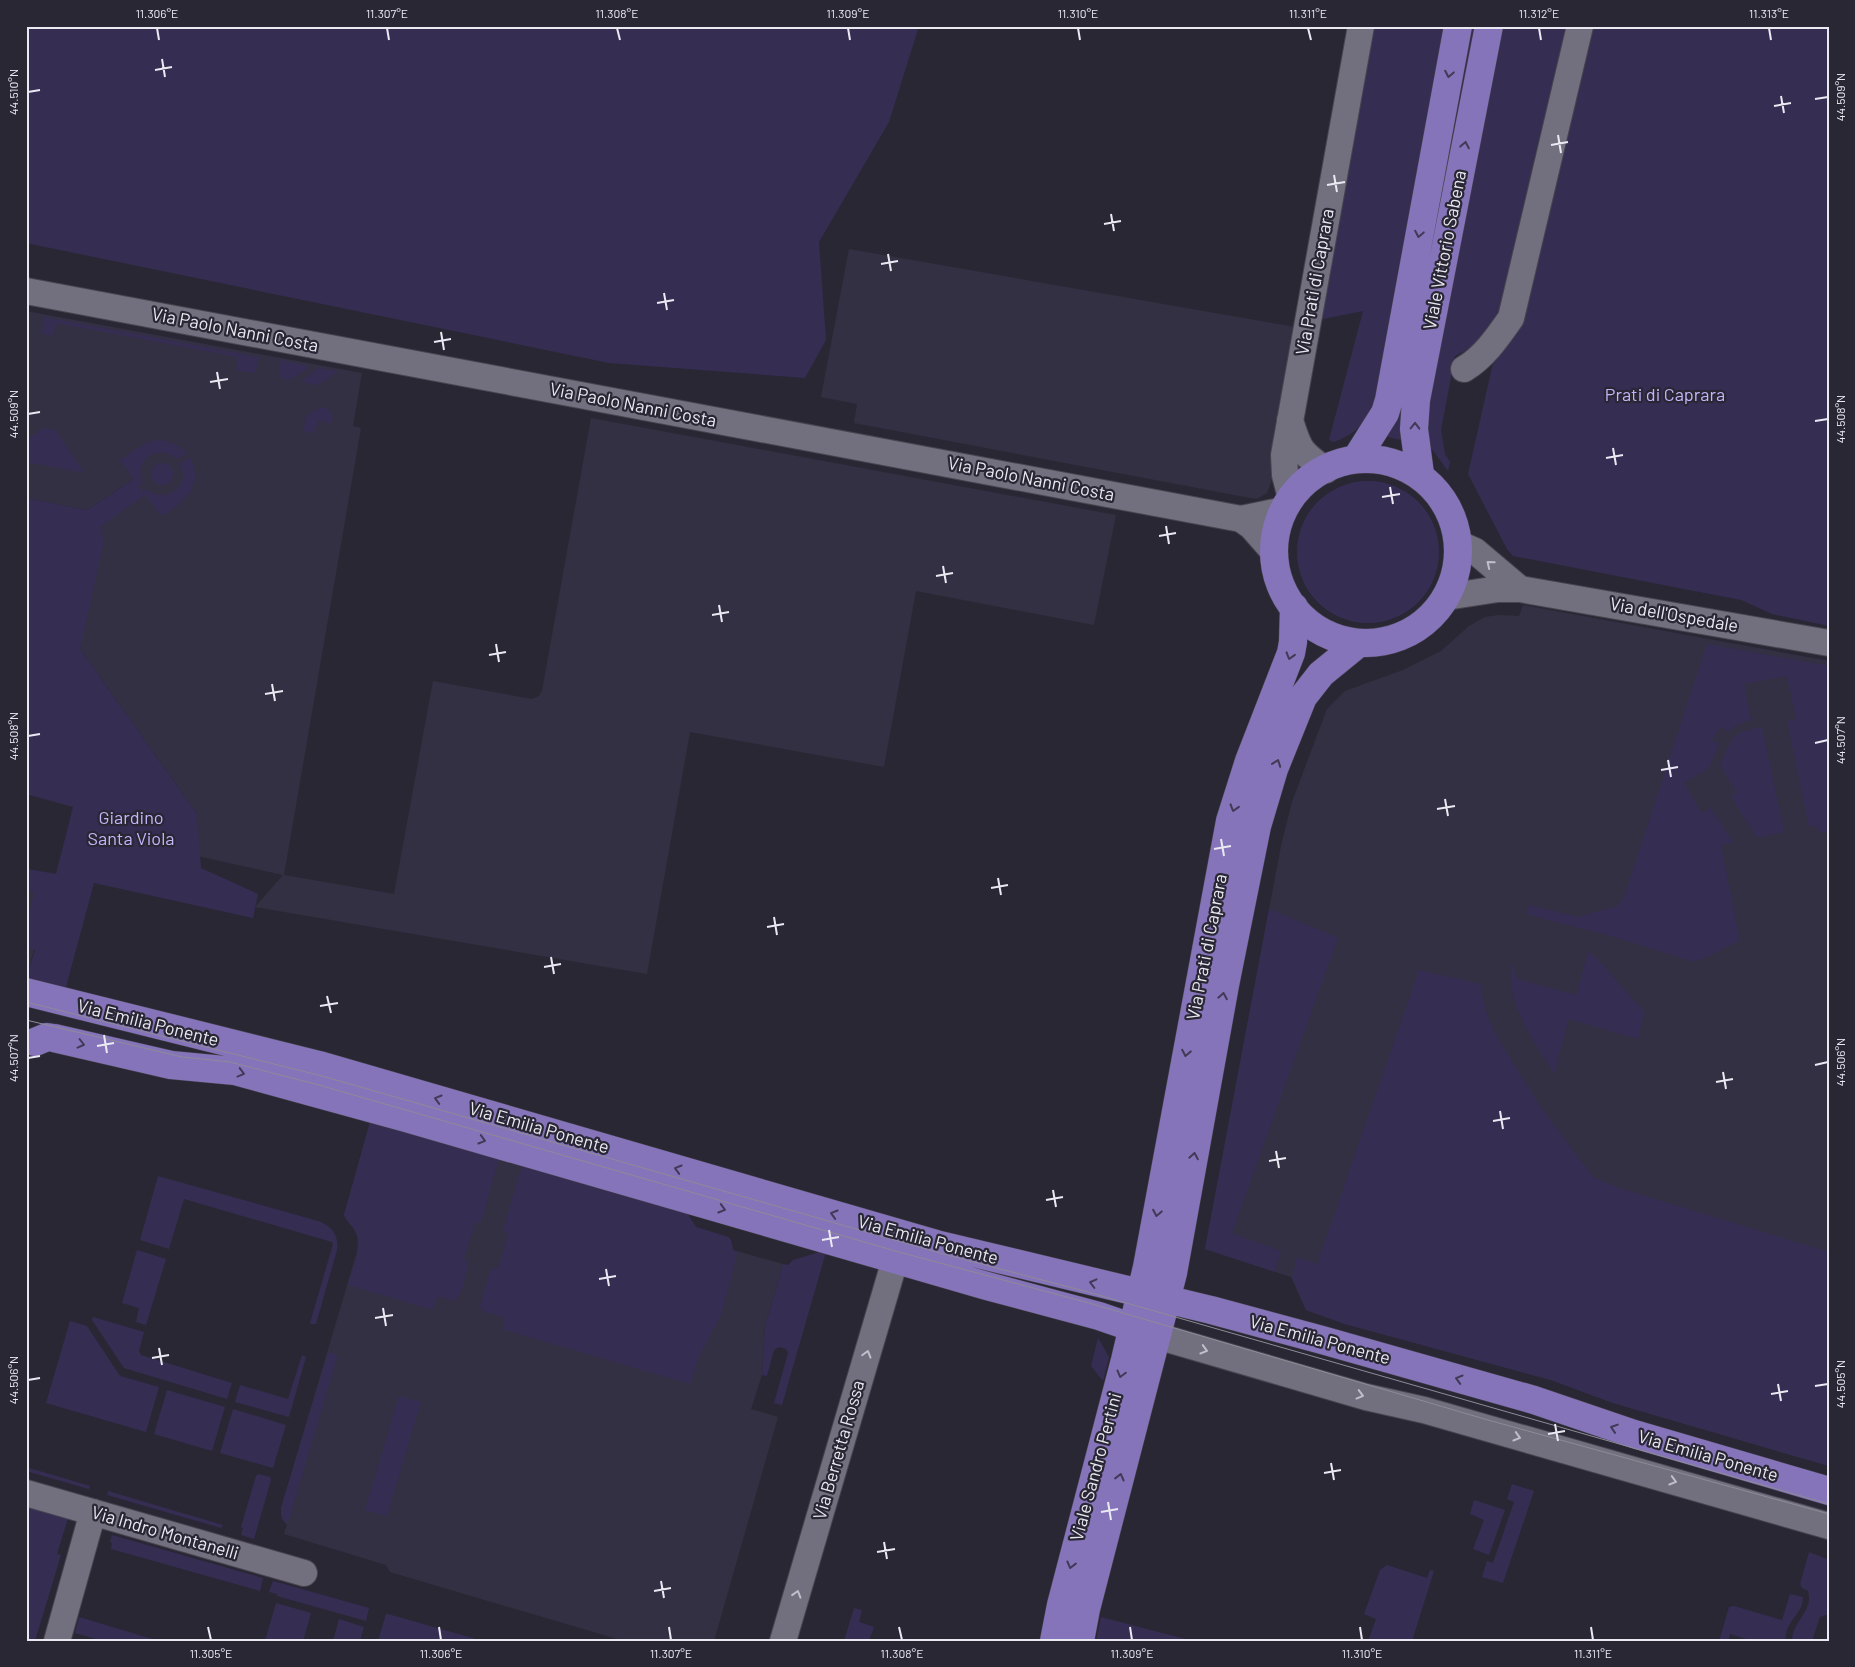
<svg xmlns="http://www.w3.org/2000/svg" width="1855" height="1667" viewBox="0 0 1855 1667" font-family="Barlow,sans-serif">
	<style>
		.built { fill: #343044 }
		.green { fill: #362d53 }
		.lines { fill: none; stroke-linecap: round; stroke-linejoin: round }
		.minor-casing { stroke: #47444f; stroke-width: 28 }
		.major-casing { stroke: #47444f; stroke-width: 29 }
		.minor { stroke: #726f7f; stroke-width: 26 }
		.major { stroke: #8674ba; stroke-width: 28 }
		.tram { stroke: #8d8b97; stroke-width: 1 }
		.oneway { stroke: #413a56 }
		.oneway2 { stroke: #c0beca }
		.ticks { fill: none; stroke: #eae9f2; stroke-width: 2 }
		.labels { text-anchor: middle; stroke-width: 4.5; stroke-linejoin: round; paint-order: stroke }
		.street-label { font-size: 18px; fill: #eae9f2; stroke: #2a2735 }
		.park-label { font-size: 18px; fill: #c3b5fa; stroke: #2a2735 }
		.neatline { fill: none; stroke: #eae9f2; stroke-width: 2 }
		.ticks-label { font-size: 12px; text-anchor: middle; fill: #eae9f2 }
	</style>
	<rect width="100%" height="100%" fill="#2a2735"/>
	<path class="built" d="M 849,249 L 1295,327 L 1271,483 L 1267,493 L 1257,499 L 1245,497 L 854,423 L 857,404 L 821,397 Z
		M 26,311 L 362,373 L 353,426 L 361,428 L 284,875 L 394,894 L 433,681 L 532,699 L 539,696 L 542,691 L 591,418 L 1116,515 L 1094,625 L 916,591 L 884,767 L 690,732 L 647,974 L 255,907 L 283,875 L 184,853 L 197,814 L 80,649 L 100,527 L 134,479 L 87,510 L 26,498 Z
		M 1523,605 L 1829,661 L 1829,1466 L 1613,1403 L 1551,1380 L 1345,1324 L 1306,1310 L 1291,1277 L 1205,1249 L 1281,846 L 1292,802 L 1327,709 L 1345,691 L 1403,670 L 1441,651 L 1469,626 L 1485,617 L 1499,615 L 1519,616 Z
		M 26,869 L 56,874 L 26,978 Z
		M 370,1122 L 687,1213 L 696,1227 L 728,1237 L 731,1240 L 733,1250 L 783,1264 L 765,1327 L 762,1375 L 751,1409 L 778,1417 L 714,1641 L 624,1641 L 390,1572 L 386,1565 L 284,1534 L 287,1525 L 282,1519 L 281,1508 L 357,1252 L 358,1238 L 355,1230 L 344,1215 Z"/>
	<path class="green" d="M 26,26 L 919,26 L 889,122 L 819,242 L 826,340 L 805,378 L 609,363 L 26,243 Z
		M 1368,26 L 1444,26 L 1381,371 C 1373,405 1372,428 1334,442 L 1329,440 L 1363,311 L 1318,320 Z
		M 1471,26 L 1476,26 L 1405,441 L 1384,436 Z
		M 1501,26 L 1569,26 L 1539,138 L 1500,314 L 1474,346 L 1455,356 L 1441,430 L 1445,454 L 1450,462 L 1448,471 L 1431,448 L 1425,420 Z
		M 1591,26 L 1829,26 L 1829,626 L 1772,614 L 1741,600 L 1513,556 L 1507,549 L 1468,474 L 1492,367 L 1519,319 Z
		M 44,317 L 259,357 L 256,371 L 252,373 L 236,370 L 238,357 L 56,323 L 53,336 L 42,333 Z
		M 281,360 L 308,366 L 307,369 L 290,380 L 282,379 L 279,375 Z
		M 319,368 L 336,371 L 336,373 L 318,385 L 300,382 Z
		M 321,407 C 330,409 334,413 332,423 L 318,420 L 315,433 L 303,431 L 307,415 Z
		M 44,428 L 55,430 L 85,473 L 27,462 L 26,440 Z
		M 158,440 C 170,441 178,444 187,453 L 177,459 C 158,442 134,460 142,484 L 139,486 L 142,491 L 145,489 C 165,504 192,488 180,464 L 190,457 C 205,487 184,501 162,516 L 145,495 L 100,527 L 104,541 L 80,649 L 197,814 L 201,868 L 258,894 L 253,918 L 94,883 L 66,987 L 26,978 L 35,950 L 26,947 L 26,930 L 34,892 L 26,890 L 26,869 L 56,874 L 73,807 L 26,794 L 26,498 L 87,510 L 134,479 L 120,460 L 147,442 Z
		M151 474a11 11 0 1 1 22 0a11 11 0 1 1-22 0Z
		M1297 552a71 71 0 1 1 142 0a71 71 0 1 1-142 0Z
		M 1707,644 L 1829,666 L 1829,831 L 1819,833 L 1818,825 L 1809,827 L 1787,721 L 1796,719 L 1787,676 L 1744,684 L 1751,720 L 1736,725 L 1728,732 L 1721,727 L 1712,739 L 1719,745 L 1709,768 L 1684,783 L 1702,813 L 1711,808 L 1733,842 L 1721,845 L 1740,941 C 1725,946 1706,960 1691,961 L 1611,936 L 1526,914 L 1529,905 L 1578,917 L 1617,906 L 1624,897 Z
		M 1762,727 L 1784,832 L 1757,838 L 1731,796 L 1737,793 L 1720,765 C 1734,736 1730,733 1762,727 Z
		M 1269,909 L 1338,938 L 1232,1233 L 1281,1251 L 1275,1272 L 1205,1249 Z
		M 1588,952 L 1596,957 L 1644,1012 L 1638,1039 L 1569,1019 L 1554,1074 C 1533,1038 1506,1007 1512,963 L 1517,979 L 1576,995 Z
		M 1419,970 L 1480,984 L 1485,1008 L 1495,1034 L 1541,1108 L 1593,1177 L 1619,1188 L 1829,1252 L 1829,1466 L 1613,1403 L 1551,1380 L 1345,1324 L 1306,1310 L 1292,1277 L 1297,1257 L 1317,1264 Z
		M 370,1122 L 499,1159 L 481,1223 L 475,1223 L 464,1258 L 468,1262 C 467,1273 463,1294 454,1301 L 437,1297 L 433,1310 L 348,1285 C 352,1269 364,1247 355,1231 C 352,1225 346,1221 344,1215 Z
		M 522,1166 L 687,1213 L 696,1227 L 728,1237 L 731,1240 L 733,1250 L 738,1252 L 721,1315 L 700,1354 L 690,1384 L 502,1329 L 505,1318 L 481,1310 L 480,1306 L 490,1272 L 493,1268 L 498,1269 L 508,1234 L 504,1232 L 503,1229 Z
		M 158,1176 L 318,1221 C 332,1226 339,1235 337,1250 L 316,1324 L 311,1324 L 310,1323 L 333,1244 L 332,1242 L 184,1199 L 169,1249 L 140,1240 Z
		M 137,1250 L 166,1259 L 146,1325 L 136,1322 L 139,1308 L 122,1303 Z
		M 823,1251 L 826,1252 L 782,1405 L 774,1403 L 788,1353 L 786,1349 L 779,1347 L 774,1350 L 767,1376 L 762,1375 L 765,1327 L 783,1264 L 788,1265 L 793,1260 Z
		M 93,1317 L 144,1332 L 139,1351 L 141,1355 L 232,1383 L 227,1399 L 124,1368 L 92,1320 Z
		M 70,1321 L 87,1326 L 120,1376 L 159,1387 L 146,1432 L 46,1403 Z
		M 1098,1338 L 1109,1357 L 1103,1381 L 1091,1366 Z
		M 328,1352 L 338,1355 L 288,1523 L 286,1523 L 281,1515 L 281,1508 Z
		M 302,1355 L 306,1357 L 289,1417 L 235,1402 L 240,1385 L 288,1399 Z
		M 167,1390 L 225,1407 L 212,1451 L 154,1434 Z
		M 399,1396 L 421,1402 L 387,1516 L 365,1510 Z
		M 233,1409 L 286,1425 L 273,1468 L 220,1453 Z
		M 26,1467 L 90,1486 L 89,1489 L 26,1471 Z
		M 258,1474 L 270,1477 L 271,1480 L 254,1539 L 241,1535 L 243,1528 L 241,1527 L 256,1476 Z
		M 1512,1484 L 1534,1491 L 1503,1583 L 1482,1577 L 1487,1561 L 1493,1563 L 1514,1502 L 1507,1499 Z
		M 108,1491 L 223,1525 L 221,1528 L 107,1495 Z
		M 1474,1500 L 1505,1510 L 1489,1555 L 1473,1549 L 1484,1520 L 1470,1514 Z
		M 26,1505 L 68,1518 L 57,1554 L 61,1555 L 35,1641 L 26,1641 Z
		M 112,1535 L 263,1578 L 260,1591 L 111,1549 L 112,1543 L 110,1542 Z
		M 1809,1552 L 1829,1560 L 1829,1614 L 1820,1617 L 1812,1641 L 1792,1641 C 1792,1622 1814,1611 1808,1591 L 1802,1588 L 1800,1584 Z
		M 1387,1565 L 1427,1578 L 1430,1570 L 1434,1571 L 1412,1641 L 1368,1641 L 1376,1619 L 1364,1614 L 1380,1570 Z
		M 273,1581 L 369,1608 L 366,1621 L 277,1596 L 277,1594 L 269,1592 Z
		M 1790,1594 L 1803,1597 C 1803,1609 1795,1615 1790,1624 C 1786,1629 1786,1635 1785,1641 L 1753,1641 L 1730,1634 L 1728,1641 L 1719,1641 L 1729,1607 L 1734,1606 L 1782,1620 Z
		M 276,1603 L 311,1613 L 303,1641 L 265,1641 Z
		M 854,1608 L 862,1610 L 859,1622 L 874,1627 L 869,1641 L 844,1641 Z
		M 386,1614 L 388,1614 L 483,1641 L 378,1641 Z
		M 79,1617 L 159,1641 L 103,1641 L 75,1633 Z
		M 1101,1617 L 1193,1641 L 1096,1641 Z
		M 339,1619 L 364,1627 L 360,1641 L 333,1641 Z"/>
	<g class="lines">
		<g class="minor-casing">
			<path id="minor" d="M 26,291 L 1241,519 L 1284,510
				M 1464,369 C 1484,357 1497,338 1511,318 L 1580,26
				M 1290,420 C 1299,449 1300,452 1326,470
				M 1291,498 L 1285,475 L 1284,455 L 1361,26
				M 1241,519 L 1251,526 L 1273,551
				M 1457,543 L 1475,551 L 1520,589
				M 1446,597 L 1498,589 L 1520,589 L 1829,643
				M 1157,1336 L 1366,1397 L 1424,1410 L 1829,1526
				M 26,1493 L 304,1573
				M 57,1641 L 93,1512
				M 783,1641 L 895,1260"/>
		</g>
		<g class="major-casing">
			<path id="major" d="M 1356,459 L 1385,413 L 1389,400 L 1458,26
				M1274 551a92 92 0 1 1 184 0a92 92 0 1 1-184 0Z
				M 1420,474 L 1414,429 L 1416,400 L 1489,26
				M 26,992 L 319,1065 L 936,1244 L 1211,1310 L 1322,1340 L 1534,1400 L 1634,1434 L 1829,1491
				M 35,1042 L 47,1037 L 54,1038 L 171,1065 L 235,1071 L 406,1118 L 987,1286 L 1099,1316 L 1157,1336
				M 1054,1641 L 1061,1605 L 1125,1360 L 1147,1267 L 1230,821 L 1249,761 L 1291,653 L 1293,642 L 1294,607
				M 1080,1641 L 1086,1609 L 1173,1273 L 1225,985 L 1257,826 L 1274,769 L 1303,697 L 1321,674 L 1359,643"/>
		</g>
		<use href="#minor" class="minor"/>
		<use href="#major" class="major"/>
		<path class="tram" d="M 26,1002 L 322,1076 L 947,1255 L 1088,1292 L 1829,1504
			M 26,1020 L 182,1057 L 230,1062 L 319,1085 L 899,1252 L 1089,1303 L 1488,1420 L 1829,1514"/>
	</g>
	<defs><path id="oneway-chevron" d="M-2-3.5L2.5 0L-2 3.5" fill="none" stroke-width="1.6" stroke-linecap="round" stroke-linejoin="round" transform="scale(1.25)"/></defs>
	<g class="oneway">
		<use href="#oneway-chevron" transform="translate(1449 74) rotate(101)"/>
		<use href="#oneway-chevron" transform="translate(1465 145) rotate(-79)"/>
		<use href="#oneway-chevron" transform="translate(1419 234) rotate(101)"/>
		<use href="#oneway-chevron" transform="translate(1415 426) rotate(-89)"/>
		<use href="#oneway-chevron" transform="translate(1290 656) rotate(107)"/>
		<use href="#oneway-chevron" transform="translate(1277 763) rotate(-70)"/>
		<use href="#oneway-chevron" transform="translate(1234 808) rotate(107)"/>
		<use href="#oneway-chevron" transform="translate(1223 996) rotate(-80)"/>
		<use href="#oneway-chevron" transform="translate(81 1044) rotate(14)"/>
		<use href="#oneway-chevron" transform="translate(1186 1053) rotate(101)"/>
		<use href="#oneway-chevron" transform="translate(241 1073) rotate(15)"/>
		<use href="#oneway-chevron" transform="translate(438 1099) rotate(-164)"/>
		<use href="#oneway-chevron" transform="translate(482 1140) rotate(16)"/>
		<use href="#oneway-chevron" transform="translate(1194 1156) rotate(-80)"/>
		<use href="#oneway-chevron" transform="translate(678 1169) rotate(-164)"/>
		<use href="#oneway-chevron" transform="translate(722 1209) rotate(16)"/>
		<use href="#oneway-chevron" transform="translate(1157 1213) rotate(101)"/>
		<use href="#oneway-chevron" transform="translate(834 1214) rotate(-164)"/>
		<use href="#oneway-chevron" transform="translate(1093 1283) rotate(-166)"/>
		<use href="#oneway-chevron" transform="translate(1121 1374) rotate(105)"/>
		<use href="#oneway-chevron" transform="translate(1459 1379) rotate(-164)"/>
		<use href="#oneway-chevron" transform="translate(1614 1428) rotate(-162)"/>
		<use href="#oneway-chevron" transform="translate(1120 1477) rotate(-76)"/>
		<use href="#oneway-chevron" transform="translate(1071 1565) rotate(104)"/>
	</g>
	<g class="oneway2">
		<use href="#oneway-chevron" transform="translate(1490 564) rotate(-141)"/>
		<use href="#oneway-chevron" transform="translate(1204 1350) rotate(16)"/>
		<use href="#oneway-chevron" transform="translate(867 1354) rotate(-74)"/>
		<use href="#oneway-chevron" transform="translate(1360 1395) rotate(15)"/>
		<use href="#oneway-chevron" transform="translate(1517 1437) rotate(16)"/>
		<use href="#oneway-chevron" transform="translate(1673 1481) rotate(16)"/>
		<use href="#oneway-chevron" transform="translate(797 1594) rotate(-73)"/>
	</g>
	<path class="ticks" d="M 157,28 L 159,40M 387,28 L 389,40M 617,28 L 620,40M 848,28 L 850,40M 1078,28 L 1080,40M 1308,28 L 1311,40M 1539,28 L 1541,40M 1769,28 L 1771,40M 162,59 L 165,77M 155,70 L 172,67M 28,92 L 40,90M 1781,96 L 1784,113M 1815,99 L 1828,97M 1774,106 L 1791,103M 1558,135 L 1561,153M 1551,145 L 1568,142M 1334,175 L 1337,192M 1327,185 L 1345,182M 1111,214 L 1114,231M 1104,224 L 1121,221M 888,254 L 891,271M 881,264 L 898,261M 664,293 L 667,310M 657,303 L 674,300M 441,332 L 444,350M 434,342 L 451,339M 217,372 L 220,389M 210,382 L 228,379M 28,414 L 40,412M 1815,421 L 1828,419M 1613,448 L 1616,465M 1606,458 L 1623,455M 1390,487 L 1393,504M 1382,497 L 1400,494M 1166,526 L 1169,544M 1159,536 L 1176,533M 943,566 L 946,583M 936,576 L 953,573M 719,605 L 722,622M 712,615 L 729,612M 496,644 L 499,662M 489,655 L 506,652M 272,684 L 275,701M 265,694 L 283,691M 28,736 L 40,734M 1815,743 L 1828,740M 1668,760 L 1671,777M 1661,770 L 1678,767M 1445,799 L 1448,816M 1437,809 L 1455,806M 1221,839 L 1224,856M 1214,849 L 1231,846M 998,878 L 1001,895M 991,888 L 1008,885M 774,917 L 777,935M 767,927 L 784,924M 551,957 L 554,974M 544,967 L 561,964M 327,996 L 331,1013M 320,1006 L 338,1003M 104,1035 L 107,1053M 97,1046 L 114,1043M 28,1058 L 40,1056M 1815,1065 L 1828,1062M 1723,1072 L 1726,1089M 1716,1082 L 1733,1079M 1500,1111 L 1503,1129M 1493,1121 L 1510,1118M 1276,1151 L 1279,1168M 1269,1161 L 1286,1158M 1053,1190 L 1056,1207M 1046,1200 L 1063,1197M 829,1230 L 832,1247M 822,1240 L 839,1237M 606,1269 L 609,1286M 599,1279 L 616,1276M 383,1308 L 386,1326M 375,1318 L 393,1315M 159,1348 L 162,1365M 152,1358 L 169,1355M 28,1380 L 40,1378M 1778,1384 L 1781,1401M 1815,1386 L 1828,1384M 1771,1394 L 1788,1391M 1555,1424 L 1558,1441M 1548,1434 L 1565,1431M 1331,1463 L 1334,1480M 1324,1473 L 1341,1470M 1108,1502 L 1111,1520M 1101,1512 L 1118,1509M 884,1542 L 887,1559M 877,1552 L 895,1549M 661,1581 L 664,1598M 654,1591 L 671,1588M 208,1627 L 211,1640M 439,1627 L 441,1640M 669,1627 L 671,1640M 899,1627 L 902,1640M 1130,1627 L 1132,1640M 1360,1627 L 1362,1640M 1591,1627 L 1593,1640"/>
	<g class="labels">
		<g class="street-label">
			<text transform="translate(1445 250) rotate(-79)" y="6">Viale Vittorio Sabena</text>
			<text transform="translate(1315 282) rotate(-80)" y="6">Via Prati di Caprara</text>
			<text transform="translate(235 330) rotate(11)" y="6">Via Paolo Nanni Costa</text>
			<text transform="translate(633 405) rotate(11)" y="6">Via Paolo Nanni Costa</text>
			<text transform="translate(1031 479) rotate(11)" y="6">Via Paolo Nanni Costa</text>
			<text transform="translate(1674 615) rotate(10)" y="6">Via dell'Ospedale</text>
			<text transform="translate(1207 947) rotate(-79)" y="6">Via Prati di Caprara</text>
			<text transform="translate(148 1023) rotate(14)" y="6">Via Emilia Ponente</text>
			<text transform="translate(539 1128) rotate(16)" y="6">Via Emilia Ponente</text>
			<text transform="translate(928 1240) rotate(15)" y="6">Via Emilia Ponente</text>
			<text transform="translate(1320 1340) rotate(15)" y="6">Via Emilia Ponente</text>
			<text transform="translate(839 1450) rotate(-74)" y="6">Via Berretta Rossa</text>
			<text transform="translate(1708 1456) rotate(16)" y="6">Via Emilia Ponente</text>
			<text transform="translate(1096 1467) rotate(-75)" y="6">Viale Sandro Pertini</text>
			<text transform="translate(165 1533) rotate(16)" y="6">Via Indro Montanelli</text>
		</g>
		<g class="park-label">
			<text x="1665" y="401">Prati di Caprara</text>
			<text x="131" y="824">Giardino<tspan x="131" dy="21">Santa Viola</tspan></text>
		</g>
	</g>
	<rect width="1855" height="1667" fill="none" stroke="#2a2735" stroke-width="55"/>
	<rect x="28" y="28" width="1800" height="1612" class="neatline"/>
	<g class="ticks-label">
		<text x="157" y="18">11.306°E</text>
		<text x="387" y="18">11.307°E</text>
		<text x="617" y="18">11.308°E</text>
		<text x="848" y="18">11.309°E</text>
		<text x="1078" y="18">11.310°E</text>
		<text x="1308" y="18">11.311°E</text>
		<text x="1539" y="18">11.312°E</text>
		<text x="1769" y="18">11.313°E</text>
		<text transform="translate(14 92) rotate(-90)" y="4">44.510°N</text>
		<text transform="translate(1841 97) rotate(-90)" y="4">44.509°N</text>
		<text transform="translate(14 414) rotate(-90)" y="4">44.509°N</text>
		<text transform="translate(1841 419) rotate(-90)" y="4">44.508°N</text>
		<text transform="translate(14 736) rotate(-90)" y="4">44.508°N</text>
		<text transform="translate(1841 740) rotate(-90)" y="4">44.507°N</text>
		<text transform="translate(14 1058) rotate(-90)" y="4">44.507°N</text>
		<text transform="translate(1841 1062) rotate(-90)" y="4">44.506°N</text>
		<text transform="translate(14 1380) rotate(-90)" y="4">44.506°N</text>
		<text transform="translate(1841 1384) rotate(-90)" y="4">44.505°N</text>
		<text x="211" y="1658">11.305°E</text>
		<text x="441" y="1658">11.306°E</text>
		<text x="671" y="1658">11.307°E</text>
		<text x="902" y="1658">11.308°E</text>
		<text x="1132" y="1658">11.309°E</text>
		<text x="1362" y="1658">11.310°E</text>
		<text x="1593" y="1658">11.311°E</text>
	</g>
</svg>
